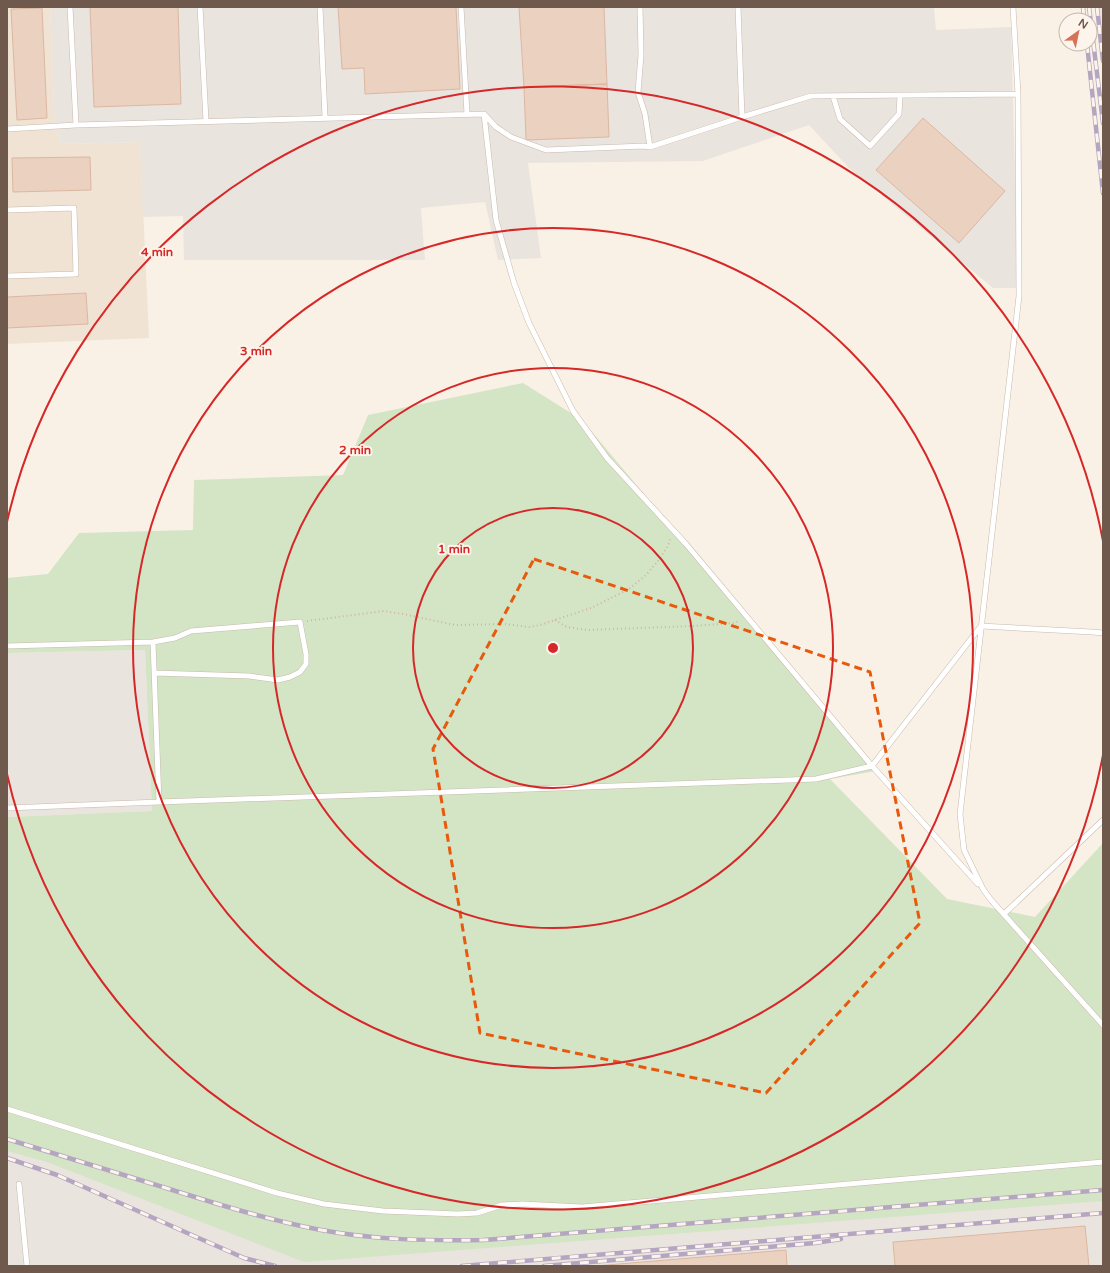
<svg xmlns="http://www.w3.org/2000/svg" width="1110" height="1273" viewBox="0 0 1110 1273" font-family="'Varela Round',sans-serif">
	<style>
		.residential { fill: #f0e3d4 }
		.industrial { fill: #eae4df }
		.green { fill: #d3e5c5 }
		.building { fill: #ebd1c0; stroke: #dcb7a2 }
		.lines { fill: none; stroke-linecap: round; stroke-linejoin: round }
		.service-casing { stroke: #c9b9ad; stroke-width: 6 }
		.path { stroke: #d0b4a3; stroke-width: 2; stroke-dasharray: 1 3; stroke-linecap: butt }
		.service { stroke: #fff; stroke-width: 5 }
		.rail-casing { stroke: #b4a5c1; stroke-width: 4.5 }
		.rail { stroke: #fdf5eb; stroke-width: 3; stroke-dasharray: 9; stroke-linecap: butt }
		.marked { fill: none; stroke: #e8590c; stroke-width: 3; stroke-dasharray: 8 5; stroke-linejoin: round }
		.ring { fill: none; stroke: #d62828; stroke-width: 2 }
		.centre { fill: #d62828; stroke: #fdf5eb; stroke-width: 2 }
		.ring-label { font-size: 12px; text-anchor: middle; font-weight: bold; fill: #d62828; stroke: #fdf5eb; stroke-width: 4; stroke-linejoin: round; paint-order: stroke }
	</style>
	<rect width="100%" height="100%" fill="#f9f1e5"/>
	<path class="residential" d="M 7,7 L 50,7 L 55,129 L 61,144 L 140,142 L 149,338 L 7,344 Z"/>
	<path class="industrial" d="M 50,7 L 934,7 L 936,30 L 1011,27 L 1018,288 L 993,288 L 849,168 L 809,125 L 703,161 L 528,163 L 541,258 L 498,260 L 485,202 L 421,208 L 425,260 L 184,260 L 183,216 L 143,217 L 140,142 L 61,144 L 55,129 Z
		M 1098,7 L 1103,7 L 1103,44 Z
		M 145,650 L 152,811 L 7,817 L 7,653 Z
		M 7,1120 L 1103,1172 L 1103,1266 L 7,1266 Z"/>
	<path class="green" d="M 523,383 L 582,420 L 876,771 L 830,779 L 947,899 L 1035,917 L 1103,843 L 1103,1201 L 304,1262 L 47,1162 L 7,1151 L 7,817 L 152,811 L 145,650 L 7,653 L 7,578 L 48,574 L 79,533 L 193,530 L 194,480 L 343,475 L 368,415 Z"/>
	<path class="building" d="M 90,7 L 178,7 L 181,104 L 94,107 Z
		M 338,7 L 456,7 L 460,89 L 365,94 L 364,68 L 342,69 Z
		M 519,7 L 604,7 L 607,84 L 524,87 Z
		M 42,8 L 47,118 L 17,120 L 11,9 Z
		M 607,84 L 609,137 L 526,140 L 524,87 Z
		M 923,118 L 1005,191 L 959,243 L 876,170 Z
		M 90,157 L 91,190 L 13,192 L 12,158 Z
		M 86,293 L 88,324 L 7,328 L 7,297 Z
		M 1085,1226 L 1089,1266 L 895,1266 L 893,1242 Z
		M 786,1250 L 787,1266 L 595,1266 Z"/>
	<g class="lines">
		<g class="service-casing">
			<path id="service" d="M 70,7 L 76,125 L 484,114 L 496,127 L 511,137 L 546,150 L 644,146 L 650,147 L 742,117 L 811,96 L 1018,94
				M 200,7 L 206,121
				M 320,7 L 325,117
				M 461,7 L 467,114
				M 640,7 L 641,55 L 638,92 L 645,114 L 650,147
				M 738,7 L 742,117
				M 1013,7 L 1018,94 L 1019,296 L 960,814 L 964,850 L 983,889 L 991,900 L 1103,1025
				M 833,96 L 840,119 L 870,146 L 899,114 L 900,95
				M 484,114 L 496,220 L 514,283 L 529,323 L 573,411 L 607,458 L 686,544 L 872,766 L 978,884
				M 7,129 L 76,125
				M 7,210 L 74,208 L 76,274 L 7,276
				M 153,642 L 175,638 L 191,631 L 300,622 L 306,654 L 306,664 L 300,672 L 290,677 L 278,680 L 249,676 L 154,673
				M 7,646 L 153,642 L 159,802
				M 7,808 L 159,802 L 816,779 L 872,766 L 981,626 L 1092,632 L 1103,633
				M 1004,914 L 1103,820
				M 7,1109 L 277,1193 L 324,1204 L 383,1211 L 458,1214 L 477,1213 L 502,1205 L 522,1204 L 582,1207 L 1103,1162
				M 19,1184 L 27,1266"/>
		</g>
		<path class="path" d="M 555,620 L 567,627 L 587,630 L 693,626 L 733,623 L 740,621
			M 307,621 L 384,611 L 403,614 L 455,625 L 505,624 L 529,627 L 540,625 L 591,608 L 629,589 L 646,575 L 658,561 L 668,546 L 670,539"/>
		<use href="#service" class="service"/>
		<g class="rail-casing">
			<path id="rail" d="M 1083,7 L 1084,20
				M 1089,7 L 1103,123
				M 1097,7 L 1103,61
				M 1087,44 L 1103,193
				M 7,1139 C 60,1155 113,1172 166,1188 C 217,1204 268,1220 321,1230 C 375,1240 429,1241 484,1240 L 1103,1190
				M 7,1158 L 57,1175 L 194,1236 L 244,1258 L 275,1266
				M 462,1266 L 1103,1213
				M 544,1266 L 815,1243 L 841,1239"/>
		</g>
		<use href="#rail" class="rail"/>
	</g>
	<path class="marked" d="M 534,559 L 870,672 L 920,923 L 766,1093 L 480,1033 L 433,749 Z"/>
	<g class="ring">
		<circle cx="553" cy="648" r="140"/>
		<circle cx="553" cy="648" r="280"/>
		<circle cx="553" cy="648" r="420"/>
		<path d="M1103 755A560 560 0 0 1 7 774M7 522A560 560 0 0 1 1103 541"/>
	</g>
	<circle cx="553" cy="648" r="6" class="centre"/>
	<g class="ring-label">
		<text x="157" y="256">4 min</text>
		<text x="256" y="355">3 min</text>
		<text x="355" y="454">2 min</text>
		<text x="454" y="553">1 min</text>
	</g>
	<rect width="1110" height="1273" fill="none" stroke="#6f594d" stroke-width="16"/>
	<g transform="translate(1078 32) rotate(33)"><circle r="19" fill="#fdf5eb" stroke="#c4b7ac"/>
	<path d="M0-3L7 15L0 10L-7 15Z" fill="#d57258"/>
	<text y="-6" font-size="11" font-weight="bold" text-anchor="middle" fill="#6f594d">N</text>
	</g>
</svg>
